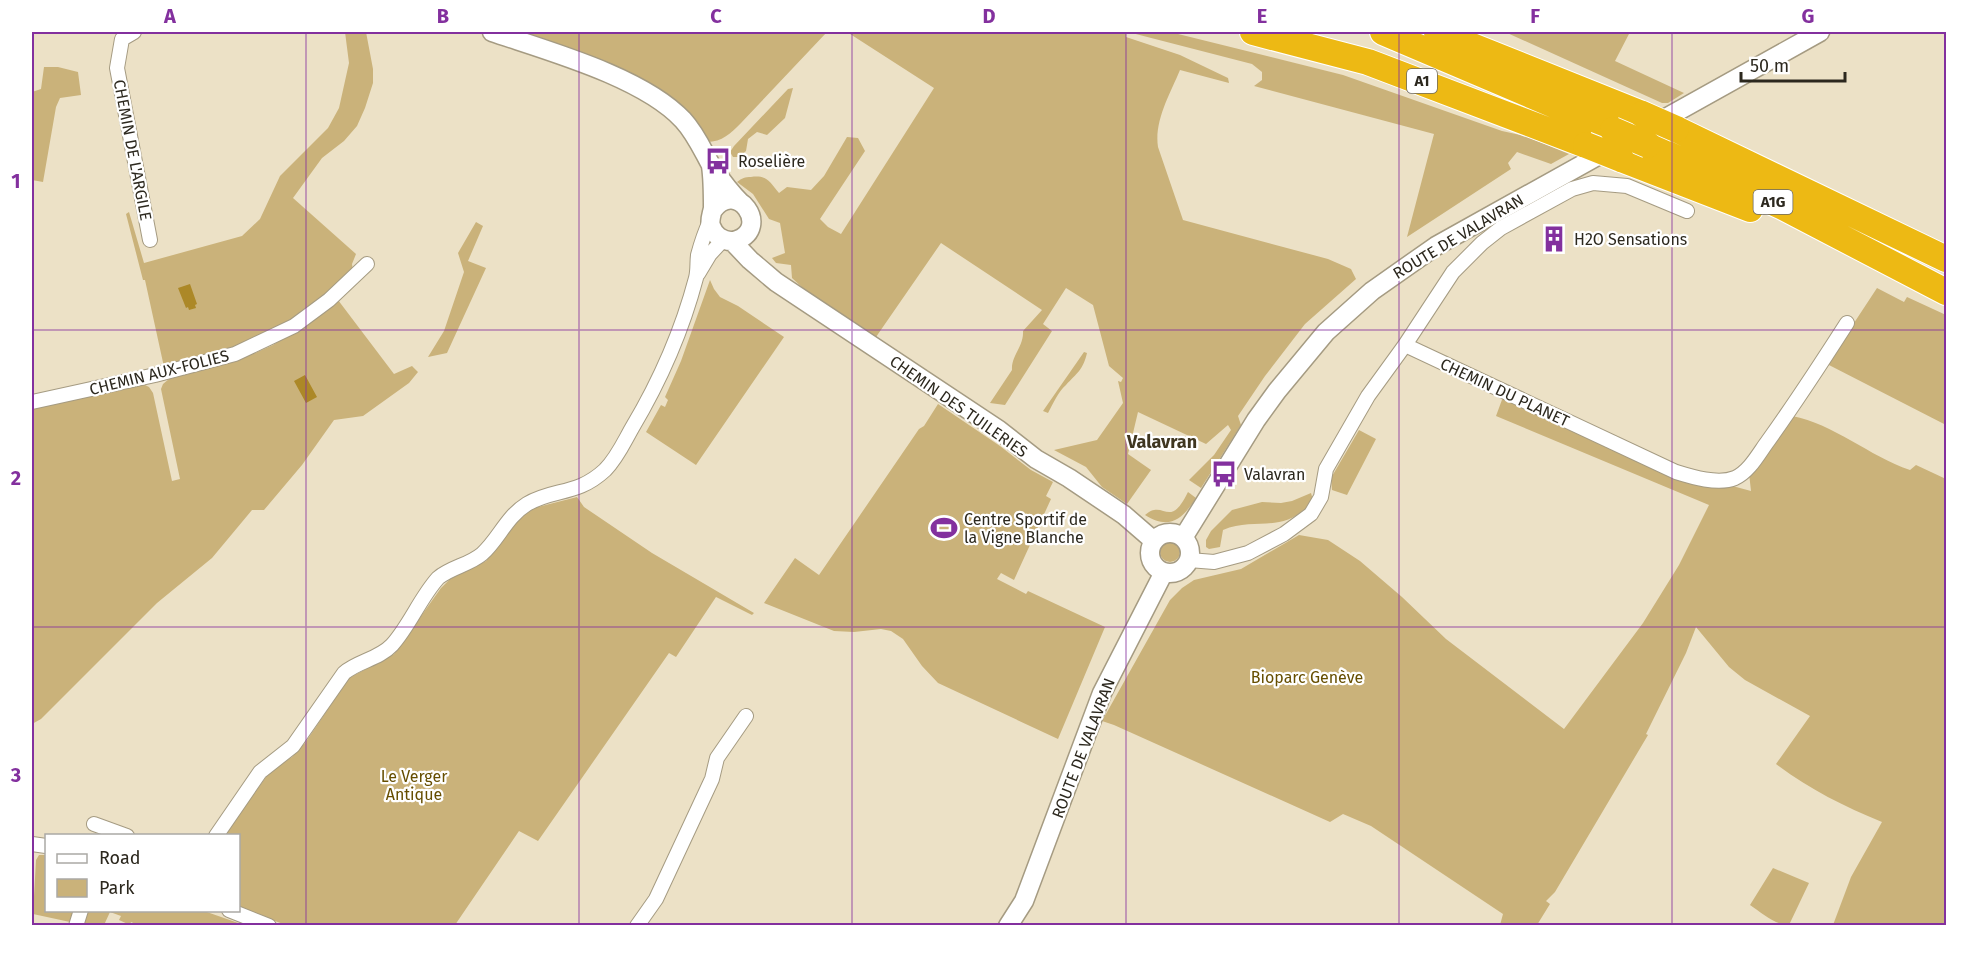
<svg xmlns="http://www.w3.org/2000/svg" width="1978" height="957" viewBox="0 0 1978 957" font-family="'Fira Sans',sans-serif">
	<style>
		.green { fill: #cab27a }
		.water { fill: #ac8827 }
		.lines { fill: none; stroke-linecap: round; stroke-linejoin: round }
		.minor-casing { stroke: #a59b82; stroke-width: 16 }
		.tertiary-casing { stroke: #a59b82; stroke-width: 21 }
		.motorway-casing { stroke: #fff; stroke-width: 28 }
		.minor { stroke: #fff; stroke-width: 14 }
		.tertiary { stroke: #fff; stroke-width: 18 }
		.motorway { stroke: #edb914; stroke-width: 26 }
		.motorway-bridge-casing { stroke: #fff; stroke-width: 28; stroke-linecap: butt }
		.motorway-bridge { stroke: #edb914; stroke-width: 26 }
		.grid { fill: none; stroke: #83309e; stroke-width: 1.5; stroke-opacity: 0.55 }
		.labels { text-anchor: middle; stroke-width: 4.5; stroke-linejoin: round; paint-order: stroke }
		.shield { fill: #fff; stroke: #6b6862; stroke-width: 1.5 }
		.shield-label { font-size: 15px; font-weight: bold; fill: #2c281e }
		.street-label { font-size: 16px; fill: #2c281e; stroke: #fff }
		.poi-label { font-size: 16px; fill: #2c281e; stroke: #fff; text-anchor: start }
		.park-label { font-size: 16px; fill: #664e00; stroke: #fff }
		.neighbourhood-label { font-size: 18px; font-weight: bold; fill: #3f3620; stroke: #fff }
		.neatline { fill: none; stroke: #83309e; stroke-width: 2 }
		.grid-label { font-size: 20px; text-anchor: middle; font-weight: bold; fill: #83309e }
	</style>
	<rect width="100%" height="100%" fill="#ece1c6"/>
	<path class="green" d="M 345,32 L 366,32 L 373,69 L 373,83 L 365,108 L 357,126 L 344,141 L 322,158 L 293,198 L 356,254 L 352,264 L 353,271 C 318,302 278,334 232,349 C 210,356 187,361 164,367 L 145,280 L 143,280 L 126,214 L 129,212 L 144,263 L 242,236 L 260,219 L 280,176 L 328,128 L 339,108 L 349,63 Z
		M 519,32 L 827,32 L 741,123 C 731,133 722,142 707,142 L 573,52 Z
		M 847,32 L 1126,32 L 1126,37 L 1180,55 L 1228,78 L 1229,83 L 1180,70 C 1170,94 1154,121 1158,147 L 1183,220 L 1328,259 L 1351,269 L 1356,279 L 1305,324 L 1265,376 L 1238,416 L 1241,425 L 1201,488 L 1189,480 L 1214,455 L 1231,430 L 1228,425 L 1206,444 L 1138,412 L 1128,454 L 1151,470 L 1127,504 L 1102,487 L 1086,467 L 1054,450 L 1097,440 L 1123,403 L 1118,381 L 1121,382 L 1123,378 L 1109,366 L 1093,305 L 1066,288 L 1043,324 L 1052,331 L 1005,405 L 990,403 L 1012,370 C 1011,356 1024,346 1023,331 L 1042,310 L 941,243 L 876,337 L 805,290 L 792,278 L 791,265 L 776,263 L 772,258 L 785,253 L 780,223 L 769,219 L 753,194 L 737,182 C 742,178 745,177 751,177 C 767,175 769,181 779,193 L 787,187 L 811,190 L 824,176 L 847,137 L 858,138 L 865,151 L 820,219 L 828,227 L 841,234 L 934,88 Z
		M 1128,32 L 1170,32 L 1343,75 L 1502,131 L 1525,136 L 1569,154 L 1551,164 L 1517,152 L 1508,163 L 1511,169 L 1407,237 L 1434,134 L 1254,86 L 1262,80 L 1262,72 L 1252,64 Z
		M 1505,32 L 1630,32 L 1615,61 L 1684,93 L 1668,103 L 1662,103 Z
		M 44,67 L 58,67 L 78,72 L 81,95 L 60,98 L 56,107 L 43,182 L 32,180 L 32,92 L 41,89 Z
		M 793,88 L 785,118 L 767,135 L 757,132 L 748,139 L 746,151 L 739,157 L 733,157 L 730,152 L 734,146 L 788,89 Z
		M 476,222 L 483,226 L 468,261 L 486,268 L 447,353 L 428,357 L 444,331 L 464,272 L 458,253 Z
		M 710,280 L 714,289 L 720,297 L 738,306 L 784,337 L 696,465 L 646,432 L 661,405 L 665,407 L 668,400 L 665,397 L 681,361 Z
		M 1877,288 L 1904,302 L 1907,297 L 1946,315 L 1946,425 L 1827,364 Z
		M 338,300 L 394,374 L 412,366 L 418,372 L 409,383 L 363,416 L 334,420 L 302,465 L 264,510 L 252,510 L 212,558 L 157,603 L 41,719 L 32,724 L 32,408 L 143,384 L 149,387 L 153,393 L 172,481 L 180,479 L 161,389 L 163,384 L 169,379 L 237,361 L 273,345 Z
		M 1084,352 L 1087,353 C 1083,370 1077,373 1066,385 C 1058,392 1053,404 1048,413 L 1043,411 Z
		M 1503,397 L 1725,484 L 1751,491 L 1749,473 L 1792,416 C 1834,424 1869,456 1910,470 L 1916,465 L 1946,479 L 1946,925 L 1833,925 L 1851,877 L 1882,822 C 1843,806 1809,789 1776,764 L 1810,716 L 1745,680 L 1729,667 L 1696,627 L 1686,653 L 1646,734 L 1648,735 L 1555,892 L 1546,901 L 1550,904 L 1537,925 L 1500,925 L 1503,914 L 1371,826 L 1343,814 L 1330,822 L 1114,725 L 1102,721 L 1170,600 L 1182,588 L 1194,580 L 1241,569 L 1299,535 L 1328,540 L 1360,561 L 1402,597 L 1446,639 L 1564,729 L 1643,623 L 1679,565 L 1709,505 L 1496,416 Z
		M 938,404 L 1000,446 L 1031,470 L 1053,482 L 1046,496 L 1051,499 L 1014,580 L 1001,573 L 997,579 L 1026,594 L 1028,591 L 1105,627 L 1058,739 L 938,683 L 922,666 L 903,639 L 891,631 L 881,629 L 854,632 L 834,631 L 764,603 L 795,558 L 819,575 L 919,429 L 924,426 Z
		M 1359,430 L 1376,439 L 1347,495 L 1332,490 L 1331,478 Z
		M 1188,492 L 1196,498 C 1182,520 1169,530 1145,515 C 1164,498 1169,531 1188,492 Z
		M 1311,493 L 1313,500 C 1285,536 1256,516 1223,530 L 1220,547 L 1209,549 L 1206,547 L 1206,540 L 1211,531 L 1232,510 L 1262,502 L 1281,503 L 1292,501 Z
		M 577,497 L 584,507 L 652,553 L 754,613 L 752,615 L 716,597 L 676,657 L 669,653 L 538,841 L 519,831 L 455,925 L 286,925 L 239,908 L 238,836 L 224,836 L 271,770 L 292,757 L 305,743 L 349,678 L 394,654 L 441,588 L 450,579 L 486,561 L 519,518 L 534,508 Z
		M1160 552a10 10 0 1 1 20 0a10 10 0 1 1-20 0Z
		M 39,855 L 46,855 L 46,910 L 74,911 L 70,922 L 33,914 L 36,860 Z
		M 1773,868 L 1809,883 L 1789,925 C 1775,925 1762,913 1750,905 Z
		M 86,910 L 204,911 L 244,925 L 140,926 L 131,922 L 130,925 L 119,920 L 121,916 L 110,912 L 104,925 L 81,926 Z"/>
	<path class="water" d="M 190,284 L 197,304 L 195,305 L 196,308 L 189,310 L 188,307 L 186,308 L 178,288 Z
		M 305,375 L 317,397 L 306,403 L 294,381 Z"/>
	<g class="lines">
		<g class="minor-casing">
			<path id="minor" d="M 134,32 L 122,39 L 117,68 L 150,240
				M 698,274 L 710,254 L 723,240
				M 1405,345 L 1453,272 L 1482,243 L 1501,228 L 1572,189 L 1593,183 L 1627,186 L 1687,211
				M 32,402 L 155,375 L 235,354 L 294,326 L 329,300 L 367,264
				M 1189,560 L 1214,562 L 1248,553 L 1284,534 L 1311,514 L 1321,497 L 1326,469 L 1368,396 L 1405,345 L 1676,472 C 1692,477 1718,485 1735,478 C 1750,471 1759,453 1768,441 C 1796,402 1822,362 1847,323
				M 94,824 L 127,836
				M 216,836 L 260,772 L 293,746 L 344,673 C 358,661 379,659 392,645 C 410,625 420,598 438,578 C 451,567 469,565 482,554 C 499,539 506,517 527,504 C 554,488 577,496 605,470 C 617,458 624,442 632,428 C 660,381 682,331 696,278 C 698,271 697,263 698,255 C 701,244 705,232 710,221
				M 32,844 L 46,846
				M 229,910 L 269,926
				M 76,926 L 81,910
				M 637,926 L 656,899 L 712,779 L 717,758 L 746,716"/>
		</g>
		<g class="tertiary-casing">
			<path id="tertiary" d="M 492,32 C 548,51 643,77 683,120 C 696,134 703,151 712,167 C 721,180 730,192 741,203
				M 711,166 C 713,179 713,194 713,208 C 712,214 709,220 711,226 C 713,231 716,235 719,237 C 725,241 731,242 737,240 C 771,228 737,178 713,210
				M 732,241 L 750,260 L 776,282 L 999,430 L 1036,459 L 1069,478 L 1124,515 L 1154,541
				M1150 553a20 20 0 1 1 40 0a20 20 0 1 1-40 0Z
				M 1183,538 L 1256,420 L 1277,391 L 1326,332 L 1372,291 L 1436,246 L 1820,32
				M 1008,926 L 1024,901 L 1102,693 L 1164,572"/>
		</g>
		<g class="motorway-casing">
			<path id="motorway" d="M 1253,32 L 1368,62 L 1586,145
				M 1383,32 L 1613,130
				M 1437,32 L 1642,114
				M 1676,129 L 1946,259
				M 1648,145 L 1783,207 L 1946,292
				M 1621,159 L 1750,209"/>
		</g>
		<use href="#minor" class="minor"/>
		<use href="#tertiary" class="tertiary"/>
		<use href="#motorway" class="motorway"/>
		<g class="motorway-bridge-casing">
			<path id="motorway-bridge" d="M 1642,114 L 1676,129
				M 1613,130 L 1648,145
				M 1586,145 L 1621,159"/>
		</g>
		<use href="#motorway-bridge" class="motorway-bridge"/>
	</g>
	<path class="grid" d="M 306,32 L 306,926M 579,32 L 579,926M 852,32 L 852,926M 1126,32 L 1126,926M 1399,32 L 1399,926M 1672,32 L 1672,926M 32,330 L 1946,330M 32,627 L 1946,627"/>
	<defs>
		<g id="bus-bare" transform="scale(2.07)"><path d="M-5-6H5V4H4V6H2V4H-2V6H-4V4H-5ZM-3.5-4V0h7V-4ZM-3.5 1.2v1.5H-2V1.2ZM2 1.2v1.5H3.5V1.2Z" fill="#83309e" stroke="#fff" stroke-width="2.5" paint-order="stroke"/></g>
		<g id="building-bare" transform="scale(2.07)"><path d="M-4-6H4V6H1V3H-1V6H-4ZM-2.5-4.3h1.7v1.8h-1.7ZM.8-4.3h1.7v1.8H.8ZM-2.5-1h1.7V.8h-1.7ZM.8-1h1.7V.8H.8Z" fill="#83309e" stroke="#fff" stroke-width="2.5" paint-order="stroke"/></g>
		<g id="stadium-bare" transform="scale(2.07)"><path d="M0-5a6.5 5 0 1 0 0 10a6.5 5 0 1 0 0-10ZM-3.5-1.8h7v3.6h-7Z" fill="#83309e" stroke="#fff" stroke-width="2.5" paint-order="stroke"/></g>
	</defs>
	<g fill-rule="evenodd">
		<use href="#bus-bare" x="718" y="161"/>
		<use href="#building-bare" x="1554" y="239"/>
		<use href="#bus-bare" x="1224" y="474"/>
		<use href="#stadium-bare" x="944" y="528"/>
	</g>
	<g class="labels">
		<g class="shield">
			<rect x="1407" y="69" width="30" height="24" rx="4.5"/>
			<rect x="1753.5" y="190" width="39" height="24" rx="4.5"/>
		</g>
		<g class="shield-label">
			<text x="1422" y="86">A1</text>
			<text x="1773" y="207">A1G</text>
		</g>
		<g class="street-label">
			<text transform="translate(133 150) rotate(79)" y="6">CHEMIN DE L'ARGILE</text>
			<text transform="translate(1458 236) rotate(-31)" y="6">ROUTE DE VALAVRAN</text>
			<text transform="translate(159 372) rotate(-14)" y="6">CHEMIN AUX-FOLIES</text>
			<text transform="translate(1505 392) rotate(25)" y="6">CHEMIN DU PLANET</text>
			<text transform="translate(959 406) rotate(35)" y="6">CHEMIN DES TUILERIES</text>
			<text transform="translate(1083 748) rotate(-69)" y="6">ROUTE DE VALAVRAN</text>
		</g>
		<g class="poi-label">
			<text x="738" y="167">Roselière</text>
			<text x="1574" y="245">H2O Sensations</text>
			<text x="1244" y="480">Valavran</text>
			<text x="964" y="525">Centre Sportif de<tspan x="964" dy="18">la Vigne Blanche</tspan></text>
		</g>
		<g class="park-label">
			<text x="1307" y="683">Bioparc Genève</text>
			<text x="414" y="782">Le Verger<tspan x="414" dy="18">Antique</tspan></text>
		</g>
		<g class="neighbourhood-label">
			<text x="1162" y="448">Valavran</text>
		</g>
	</g>
	<rect width="1978" height="957" fill="none" stroke="#ffffff" stroke-width="66"/>
	<rect x="45" y="834" width="195" height="78" fill="#ffffff" stroke="#aba9a5" stroke-width="1.5"/>
	<rect x="57" y="854" width="30" height="9" fill="#ffffff" stroke="#aba9a5" stroke-width="1.5"/>
	<text x="99" y="864" font-size="18" fill="#2c281e">Road</text>
	<rect x="57" y="879" width="30" height="18" fill="#cab27a" stroke="#aba9a5" stroke-width="1.5"/>
	<text x="99" y="894" font-size="18" fill="#2c281e">Park</text>
	<path d="M1741 72v9h104v-9" fill="none" stroke="#2c281e" stroke-width="3"/>
	<text x="1750" y="72" font-size="18" fill="#2c281e" stroke="#ffffff" stroke-width="4.5" paint-order="stroke">50 m</text>
	<rect x="33" y="33" width="1912" height="891" class="neatline"/>
	<g class="grid-label">
		<text x="170" y="23">A</text>
		<text x="443" y="23">B</text>
		<text x="716" y="23">C</text>
		<text x="989" y="23">D</text>
		<text x="1262" y="23">E</text>
		<text x="1535" y="23">F</text>
		<text x="1808" y="23">G</text>
		<text x="16" y="188">1</text>
		<text x="16" y="485">2</text>
		<text x="16" y="782">3</text>
	</g>
</svg>
